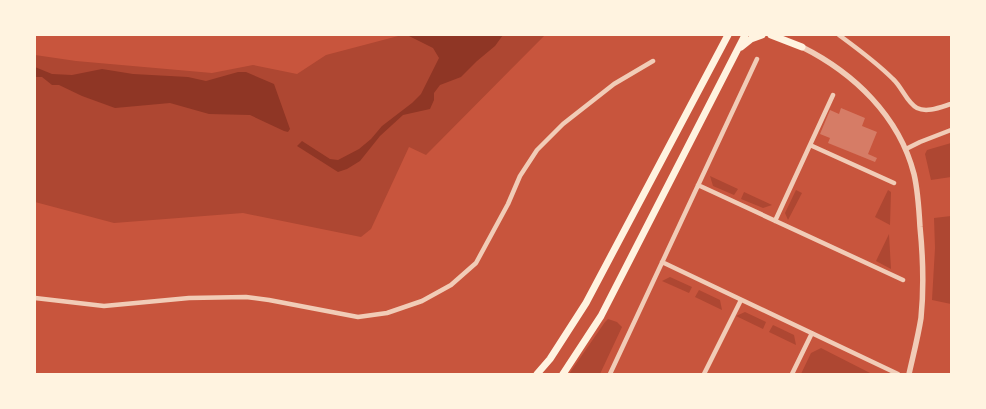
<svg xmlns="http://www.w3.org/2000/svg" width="986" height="409" viewBox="0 0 986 409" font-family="'Exo 2',sans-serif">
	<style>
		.green { fill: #ae4732 }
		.water { fill: #8f3625 }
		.building { fill: #d67c66 }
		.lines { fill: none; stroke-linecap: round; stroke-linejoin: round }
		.minor { stroke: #f1ccb7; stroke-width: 4.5 }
		.tertiary { stroke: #f1ccb7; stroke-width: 5.5 }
		.primary { stroke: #fff3e0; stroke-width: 7 }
	</style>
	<rect width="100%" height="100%" fill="#c8553d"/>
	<path class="green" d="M 402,35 L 545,35 L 426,155 L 409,147 L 371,229 L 361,237 L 243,213 L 114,223 L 35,202 L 35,55 L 76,61 L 212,73 L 253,65 L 297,74 L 326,55 Z
		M 951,143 L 951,177 L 931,180 L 925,154 L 927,150 Z
		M 710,176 L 738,189 L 734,195 L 713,186 Z
		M 796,190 L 802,193 L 788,220 L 785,213 Z
		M 888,190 L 891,192 L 890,225 L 875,217 Z
		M 744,192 L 772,205 L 763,208 L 741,199 Z
		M 951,216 L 951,304 L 932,300 L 935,248 L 934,218 Z
		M 889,234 L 891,269 L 876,261 Z
		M 670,277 L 692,287 L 689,293 L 662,281 Z
		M 699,290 L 720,300 L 722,310 L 695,297 Z
		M 745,312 L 766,322 L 763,329 L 736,316 Z
		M 608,319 L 617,322 L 622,327 L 600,374 L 569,374 L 605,322 Z
		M 773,325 L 794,335 L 796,345 L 769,332 Z
		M 821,348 L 872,374 L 801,374 L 811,353 Z"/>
	<path class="water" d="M 407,35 L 503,35 L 495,46 L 477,61 L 461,77 L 440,85 L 434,93 L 434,100 L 430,109 L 403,115 L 380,136 L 360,161 L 347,169 L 338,172 L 297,146 L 302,141 L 330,159 L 338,160 L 359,149 L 371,139 L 382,126 L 412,103 L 421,94 L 439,58 L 433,48 Z
		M 35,67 L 52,74 L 72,75 L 102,69 L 133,74 L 188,77 L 206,81 L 238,72 L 246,72 L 274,84 L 290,129 L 288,132 L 284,131 L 250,115 L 209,114 L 170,103 L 115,108 L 82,96 L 59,85 L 52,85 L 42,77 L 35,77 Z"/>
	<path class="building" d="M 841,108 L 865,118 L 862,126 L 877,132 L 868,154 L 877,158 L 875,162 L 828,143 L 830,138 L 820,134 L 830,110 L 839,114 Z"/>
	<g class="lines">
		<path class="minor" d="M 839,35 C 858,49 876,62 893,79 C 902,87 907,103 917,108 C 927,113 941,107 951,104
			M 810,145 L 894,183
			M 906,149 L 920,142 L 951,130
			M 698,185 L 903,280
			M 775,221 L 833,95
			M 662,262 L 898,374
			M 35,298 L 104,306 L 189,298 L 246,297 L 269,300 L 358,317 L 387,313 L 422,301 L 451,285 L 476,263 L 508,204 L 520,176 L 537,150 L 563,124 L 614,84 L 653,61
			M 610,374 L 757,59
			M 704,374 L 741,300
			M 792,374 L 812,333"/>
		<path class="tertiary" d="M 802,47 C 854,73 899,116 914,174 C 918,191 919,209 920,227 C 923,257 924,288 921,318 C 918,337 913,356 909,374"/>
		<path class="primary" d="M 771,35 L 802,47
			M 741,47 L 751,39 L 762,35
			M 537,374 L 550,359 L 586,303 L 728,35
			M 563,374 L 601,316 L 745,35"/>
	</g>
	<rect width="986" height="409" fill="none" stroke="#fff3e0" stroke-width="72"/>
</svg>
